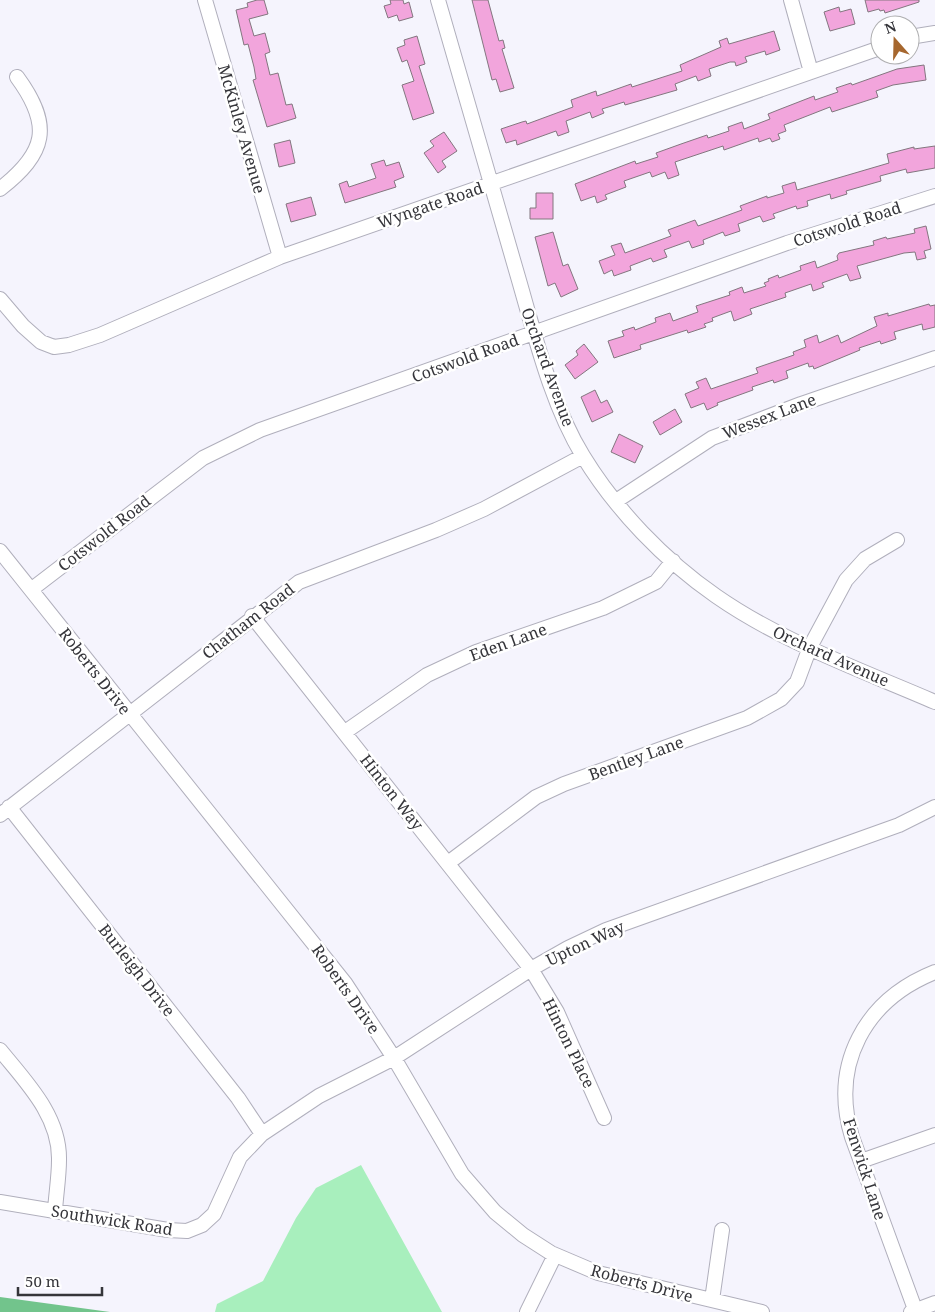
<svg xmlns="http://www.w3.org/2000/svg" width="935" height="1312" viewBox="0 0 935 1312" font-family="'Noto Serif',serif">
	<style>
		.green { fill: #a8efbd }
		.forest { fill: #72c48c }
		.building { fill: #f2a5dc; stroke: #83767f }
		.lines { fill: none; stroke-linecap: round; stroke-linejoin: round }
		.minor-casing { stroke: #b0afbc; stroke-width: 16 }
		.minor { stroke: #fff; stroke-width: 14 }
		.labels { text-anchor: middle; stroke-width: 5; stroke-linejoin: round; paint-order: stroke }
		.street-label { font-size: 16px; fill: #35353a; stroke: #fff }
	</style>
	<rect width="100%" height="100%" fill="#f5f4fd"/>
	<path class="green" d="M 361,1165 L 442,1312 L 215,1312 L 217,1304 L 263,1281 L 296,1218 L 316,1188 Z"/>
	<path class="forest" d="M 0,1297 L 110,1312 L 0,1312 Z"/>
	<path class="building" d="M 257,0 L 264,0 L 268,14 L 249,19 L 254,36 L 265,33 L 270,52 L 265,54 L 270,75 L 278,73 L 286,105 L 292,104 L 296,118 L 267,127 L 253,80 L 256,79 L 254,67 L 248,44 L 244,45 L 236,10 L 248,7 L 247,3 Z
		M 390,0 L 403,0 L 404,4 L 409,2 L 413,17 L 399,21 L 397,15 L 388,18 L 384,6 L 391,4 Z
		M 472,0 L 488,0 L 499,41 L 503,40 L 505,48 L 502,49 L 514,88 L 500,92 L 496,79 L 492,80 Z
		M 865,0 L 919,0 L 919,2 L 885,13 L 884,10 L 880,11 L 879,9 L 868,12 Z
		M 839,7 L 840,12 L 851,9 L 855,24 L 830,31 L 824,12 Z
		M 774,31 L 780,50 L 766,55 L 765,51 L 745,57 L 747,62 L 736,66 L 735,62 L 730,62 L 709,69 L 711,76 L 698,81 L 696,76 L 675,84 L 677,90 L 625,105 L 624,102 L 602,109 L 604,113 L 592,118 L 590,112 L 566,121 L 569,132 L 558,136 L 556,131 L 517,145 L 516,140 L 506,143 L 501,129 L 522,122 L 526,121 L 527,124 L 573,107 L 571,100 L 596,91 L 597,96 L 631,84 L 632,87 L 682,71 L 680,65 L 721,47 L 719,41 L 727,38 L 729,44 Z
		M 417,36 L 425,64 L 419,66 L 434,113 L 413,120 L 402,85 L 414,81 L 407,60 L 402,62 L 397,48 L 405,45 L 404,40 Z
		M 924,65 L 926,80 L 893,85 L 876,91 L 878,97 L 832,112 L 830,107 L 784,125 L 786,131 L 778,134 L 780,139 L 772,142 L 770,138 L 759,142 L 758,138 L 724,150 L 723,146 L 675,162 L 679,175 L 668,179 L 665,172 L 652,177 L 650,172 L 624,181 L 626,187 L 605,195 L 607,199 L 597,203 L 595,196 L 581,201 L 575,184 L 635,161 L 636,164 L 658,157 L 656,153 L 681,144 L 707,135 L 708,138 L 729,131 L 728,127 L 742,122 L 744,129 L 770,119 L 768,114 L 778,110 L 814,96 L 815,100 L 838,92 L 836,88 L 851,83 L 852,85 L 897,69 Z
		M 444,132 L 457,151 L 442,161 L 446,167 L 438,173 L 424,153 L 434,146 L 430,141 Z
		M 290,140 L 295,163 L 279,167 L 274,144 Z
		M 935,146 L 935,168 L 907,173 L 906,169 L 880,176 L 881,181 L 846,191 L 847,194 L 831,199 L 830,194 L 807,201 L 808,206 L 797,209 L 796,206 L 773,214 L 775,218 L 763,222 L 760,216 L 738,224 L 740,231 L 725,236 L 723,232 L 703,240 L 704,244 L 692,248 L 689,241 L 664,250 L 667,257 L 653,262 L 651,258 L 630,266 L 631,270 L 614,276 L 612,270 L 604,274 L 599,261 L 615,255 L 611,246 L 621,243 L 625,253 L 671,236 L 668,230 L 695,220 L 698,226 L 742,210 L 740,206 L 767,196 L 767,198 L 784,193 L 782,186 L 795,182 L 797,190 L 889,163 L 887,154 L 914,147 L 914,149 Z
		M 384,160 L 386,166 L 399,162 L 404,177 L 394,181 L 396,187 L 345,203 L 339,184 L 347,181 L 349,187 L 376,178 L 371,164 Z
		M 536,193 L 553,193 L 553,219 L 530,219 L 530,208 L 536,208 Z
		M 311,197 L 316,215 L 291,222 L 286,204 Z
		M 926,226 L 931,249 L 924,251 L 926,258 L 917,260 L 915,252 L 904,253 L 857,266 L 861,278 L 850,281 L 847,274 L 822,283 L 824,287 L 813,291 L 811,284 L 785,293 L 786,297 L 750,309 L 752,314 L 734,321 L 731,311 L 712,318 L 713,321 L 704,324 L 706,327 L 688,333 L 687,330 L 640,345 L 641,349 L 614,358 L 608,341 L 624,336 L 622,331 L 634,327 L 635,330 L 656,322 L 655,318 L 670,313 L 673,321 L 698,312 L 696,306 L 730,295 L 729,292 L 742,287 L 744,293 L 766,286 L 764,283 L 769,281 L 768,279 L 778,275 L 779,278 L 801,270 L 800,266 L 815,261 L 817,268 L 838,260 L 837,256 L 839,253 L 874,245 L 873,241 L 886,237 L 887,239 L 915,233 L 914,229 Z
		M 553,232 L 563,266 L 568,264 L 578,289 L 561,297 L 555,283 L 548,286 L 535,237 Z
		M 929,304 L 930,306 L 935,305 L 935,327 L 923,330 L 922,324 L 894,332 L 896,339 L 881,344 L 880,341 L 859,348 L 860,350 L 814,369 L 813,366 L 809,367 L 808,363 L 786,371 L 788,378 L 774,383 L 773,380 L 752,387 L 753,390 L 717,403 L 718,405 L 707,410 L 704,403 L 691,408 L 685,394 L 699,388 L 696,382 L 706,378 L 711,389 L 758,373 L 756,368 L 794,355 L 793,352 L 806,347 L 804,340 L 817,335 L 819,343 L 838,335 L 841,343 L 877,326 L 874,317 L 888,313 L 888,316 Z
		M 584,344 L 598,362 L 575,379 L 565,365 L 578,355 L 576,351 Z
		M 595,390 L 601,403 L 607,400 L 613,412 L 592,422 L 581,397 Z
		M 675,409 L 682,422 L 660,435 L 653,422 Z
		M 619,434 L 643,446 L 635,463 L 611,452 Z"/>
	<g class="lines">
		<g class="minor-casing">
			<path id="minor" d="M 205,0 L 280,257
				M 438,0 C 464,90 490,180 516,270 C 534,331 550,402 583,456 C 616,510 664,560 716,596 C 782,642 861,670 935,702
				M 791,0 L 811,72
				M 910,37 L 935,33
				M 0,189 C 46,153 53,126 17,77
				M 0,299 L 23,326 L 41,342 L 54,347 L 69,345 L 100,335 L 280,257 L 880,48
				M 616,501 L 712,438 L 801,404 L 935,358
				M 0,551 L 345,983 L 394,1058 L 462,1174 L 495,1212 L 523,1235 L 551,1253 L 598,1273 L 762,1312
				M 32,589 L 203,458 L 260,430 L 787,243 L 935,196
				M 252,616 L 531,969 L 557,1012 L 604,1118
				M 345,732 L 427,675 L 476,652 L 603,608 L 656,582 L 673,561
				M 9,807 L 238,1098 L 262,1134
				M 0,815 L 299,582 L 436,530 L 484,509 L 583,456
				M 448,863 L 536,797 L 564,784 L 747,718 L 781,699 L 797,682 L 810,647 L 846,580 L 865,559 L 897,540
				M 0,1050 C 26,1082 60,1116 59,1160 C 59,1177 56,1194 55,1211
				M 861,1161 L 935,1135
				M 0,1202 L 168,1230 L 187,1231 L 202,1225 L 214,1214 L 240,1157 L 262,1134 L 319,1096 L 394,1058 L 531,969 L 568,948 L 606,930 L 899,825 L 935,807
				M 712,1300 L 722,1230
				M 527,1312 L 555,1255
				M 911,1312 L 935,1303
				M 916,1312 L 852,1137 C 830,1064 865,1000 935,972"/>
		</g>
		<use href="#minor" class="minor"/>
	</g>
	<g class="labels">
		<g class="street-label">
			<text transform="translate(242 129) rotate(74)" y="6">McKinley Avenue</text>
			<text transform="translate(430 205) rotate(-19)" y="6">Wyngate Road</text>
			<text transform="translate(847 224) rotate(-18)" y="6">Cotswold Road</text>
			<text transform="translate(465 358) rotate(-20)" y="6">Cotswold Road</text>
			<text transform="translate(548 367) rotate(70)" y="6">Orchard Avenue</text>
			<text transform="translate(769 416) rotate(-21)" y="6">Wessex Lane</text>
			<text transform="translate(104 533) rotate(-38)" y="6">Cotswold Road</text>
			<text transform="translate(248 621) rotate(-38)" y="6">Chatham Road</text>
			<text transform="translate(508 642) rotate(-20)" y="6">Eden Lane</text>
			<text transform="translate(831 656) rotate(24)" y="6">Orchard Avenue</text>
			<text transform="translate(95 671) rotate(52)" y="6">Roberts Drive</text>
			<text transform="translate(636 758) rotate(-20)" y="6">Bentley Lane</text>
			<text transform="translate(392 792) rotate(52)" y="6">Hinton Way</text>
			<text transform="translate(585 943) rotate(-25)" y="6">Upton Way</text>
			<text transform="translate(137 970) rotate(52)" y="6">Burleigh Drive</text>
			<text transform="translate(346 989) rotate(55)" y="6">Roberts Drive</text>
			<text transform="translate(569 1043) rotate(64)" y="6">Hinton Place</text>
			<text transform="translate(865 1169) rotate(72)" y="6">Fenwick Lane</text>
			<text transform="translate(112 1220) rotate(9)" y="6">Southwick Road</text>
			<text transform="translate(642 1283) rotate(15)" y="6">Roberts Drive</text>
		</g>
	</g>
	<g transform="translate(895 40) rotate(340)"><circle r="24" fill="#ffffff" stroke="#aeaeb0"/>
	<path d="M0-4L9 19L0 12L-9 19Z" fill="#a6672e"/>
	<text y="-8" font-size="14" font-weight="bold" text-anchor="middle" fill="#35353a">N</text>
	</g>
	<path d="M18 1287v8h84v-8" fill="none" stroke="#35353a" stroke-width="2.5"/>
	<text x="25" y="1287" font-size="15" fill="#35353a" stroke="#ffffff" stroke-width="4" paint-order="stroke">50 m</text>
</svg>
